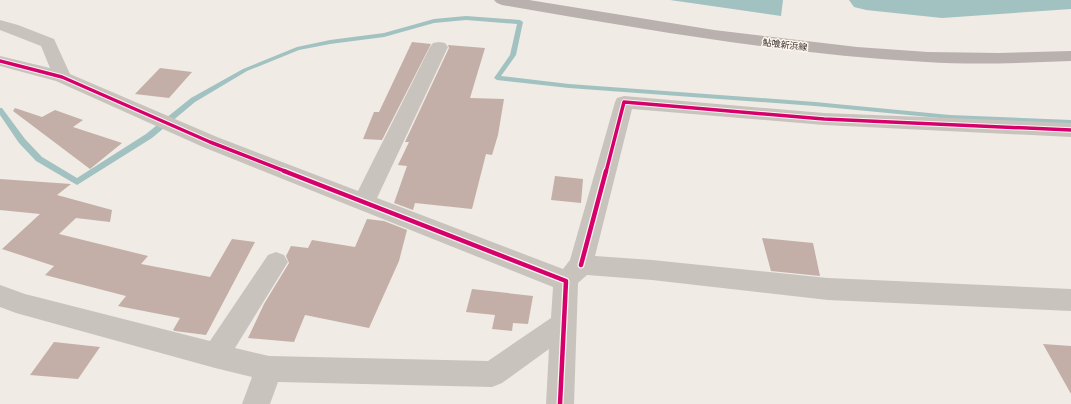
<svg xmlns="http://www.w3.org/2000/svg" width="1071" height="404" viewBox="0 0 1071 404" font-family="'Titillium Web','Noto Sans JP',sans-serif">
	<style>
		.water { fill: #a1c2c1 }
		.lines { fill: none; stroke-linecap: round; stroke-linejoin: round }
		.stream { fill: #a1c2c1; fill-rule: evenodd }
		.river { fill: #a1c2c1; fill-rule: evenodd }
		.building { fill: #c3afa7 }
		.minor { fill: #c9c3be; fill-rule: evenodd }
		.major { fill: #b8b1ad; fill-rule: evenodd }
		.cycleway-far1-casing { stroke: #fbf5ee; stroke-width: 5.5 }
		.cycleway-casing { stroke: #fbf5ee; stroke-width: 7 }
		.cycleway-far1 { stroke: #d6006c; stroke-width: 3.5 }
		.cycleway { stroke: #d6006c; stroke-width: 4.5 }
		.labels { text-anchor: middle; stroke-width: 3; stroke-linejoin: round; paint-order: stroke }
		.far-street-label { font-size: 9px; fill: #3b302b; stroke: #fbf5ee }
	</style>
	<rect width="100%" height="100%" fill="#f0ebe5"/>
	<path class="water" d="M 670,0 L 783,0 L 781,16 Z"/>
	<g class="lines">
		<path class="stream" d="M 466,16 L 520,20 L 523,22 L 516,55 L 501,76 L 569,84 L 815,102 L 950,115 L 1071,120 L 1071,124 L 950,119 L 815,106 L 569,88 L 497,80 L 494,78 L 510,55 L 517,24 L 466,20 L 434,23 L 384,37 L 330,44 L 299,50 L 247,71 L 195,102 L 152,138 L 77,185 L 36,161 L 19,143 L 0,115 L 0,108 L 2,108 L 25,139 L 42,157 L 77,178 L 146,134 L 191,98 L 243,69 L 297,47 L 330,40 L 384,33 L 434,19 Z"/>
		<path class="river" d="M 849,0 L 1071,0 L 1071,9 L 942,18 L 866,10 L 854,7 Z"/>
	</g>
	<path class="building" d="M 412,42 L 431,44 L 382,140 L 363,139 L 374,112 L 379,112 Z
		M 448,45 L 485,48 L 470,98 L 504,99 L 498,135 L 492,155 L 486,154 L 472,209 L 415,203 L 413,210 L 394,203 L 407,166 L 398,165 L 409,142 L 405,142 L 449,48 Z
		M 160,68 L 192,72 L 169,98 L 135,94 Z
		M 15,108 L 42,117 L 55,110 L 83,120 L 73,127 L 122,143 L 90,169 L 13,111 Z
		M 555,176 L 583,179 L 581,203 L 551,200 Z
		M 0,179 L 71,184 L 57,195 L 112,210 L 110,222 L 76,218 L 59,234 L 148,256 L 141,264 L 210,277 L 232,239 L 255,242 L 206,335 L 175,331 L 173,330 L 180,318 L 118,306 L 126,296 L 45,275 L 54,266 L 2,249 L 40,214 L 0,210 Z
		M 367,219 L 384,221 L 407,230 L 399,261 L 369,328 L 305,315 L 294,342 L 248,338 L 264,304 L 289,263 L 286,256 L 291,246 L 308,248 L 312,240 L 355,247 Z
		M 762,238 L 813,243 L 820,276 L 771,271 Z
		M 472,289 L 533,296 L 528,324 L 513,323 L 512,331 L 492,329 L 495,315 L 466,312 Z
		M 54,342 L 100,347 L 78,379 L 30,375 Z
		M 1043,344 L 1071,346 L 1071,394 Z"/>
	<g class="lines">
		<path class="minor" d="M 0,20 L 18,25 L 54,39 L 70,74 L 217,137 L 358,191 L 430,47 L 433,43 L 439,42 L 445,43 L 448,47 L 377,198 L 563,269 L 570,260 L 615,102 L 617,98 L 624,96 L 824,113 L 1071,123 L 1071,137 L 824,125 L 632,109 L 595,256 L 652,260 L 828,278 L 1071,289 L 1071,311 L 828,300 L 652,280 L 587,275 L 578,283 L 574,404 L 546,404 L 549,349 L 502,383 L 492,387 L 278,382 L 270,404 L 242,404 L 252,377 L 215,368 L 16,313 L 0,307 L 0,285 L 25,294 L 210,341 L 268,255 L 276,252 L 284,255 L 288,262 L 235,348 L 269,356 L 488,361 L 551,318 L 553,287 L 203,147 L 56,81 L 0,66 L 0,56 L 50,68 L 41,46 L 0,30 Z"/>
		<path class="major" d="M 494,0 L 529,0 L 714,30 L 857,47 L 928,52 L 999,53 L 1071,51 L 1071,61 C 1023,63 974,65 926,62 C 783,54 643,29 502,5 L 497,3 Z"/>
		<g class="cycleway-far1-casing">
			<path id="cycleway-far1" d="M 0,61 L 62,77 L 210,142 L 287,172
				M 606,172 L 624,102 L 824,119 L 1071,130"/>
		</g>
		<g class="cycleway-casing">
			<path id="cycleway" d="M 284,171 L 566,281 L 560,404
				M 581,265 L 606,171"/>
		</g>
		<use href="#cycleway-far1" class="cycleway-far1"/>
		<use href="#cycleway" class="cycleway"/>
	</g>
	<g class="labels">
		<g class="far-street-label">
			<text transform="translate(785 45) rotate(7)" y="3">鮎喰新浜線</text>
		</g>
	</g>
</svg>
